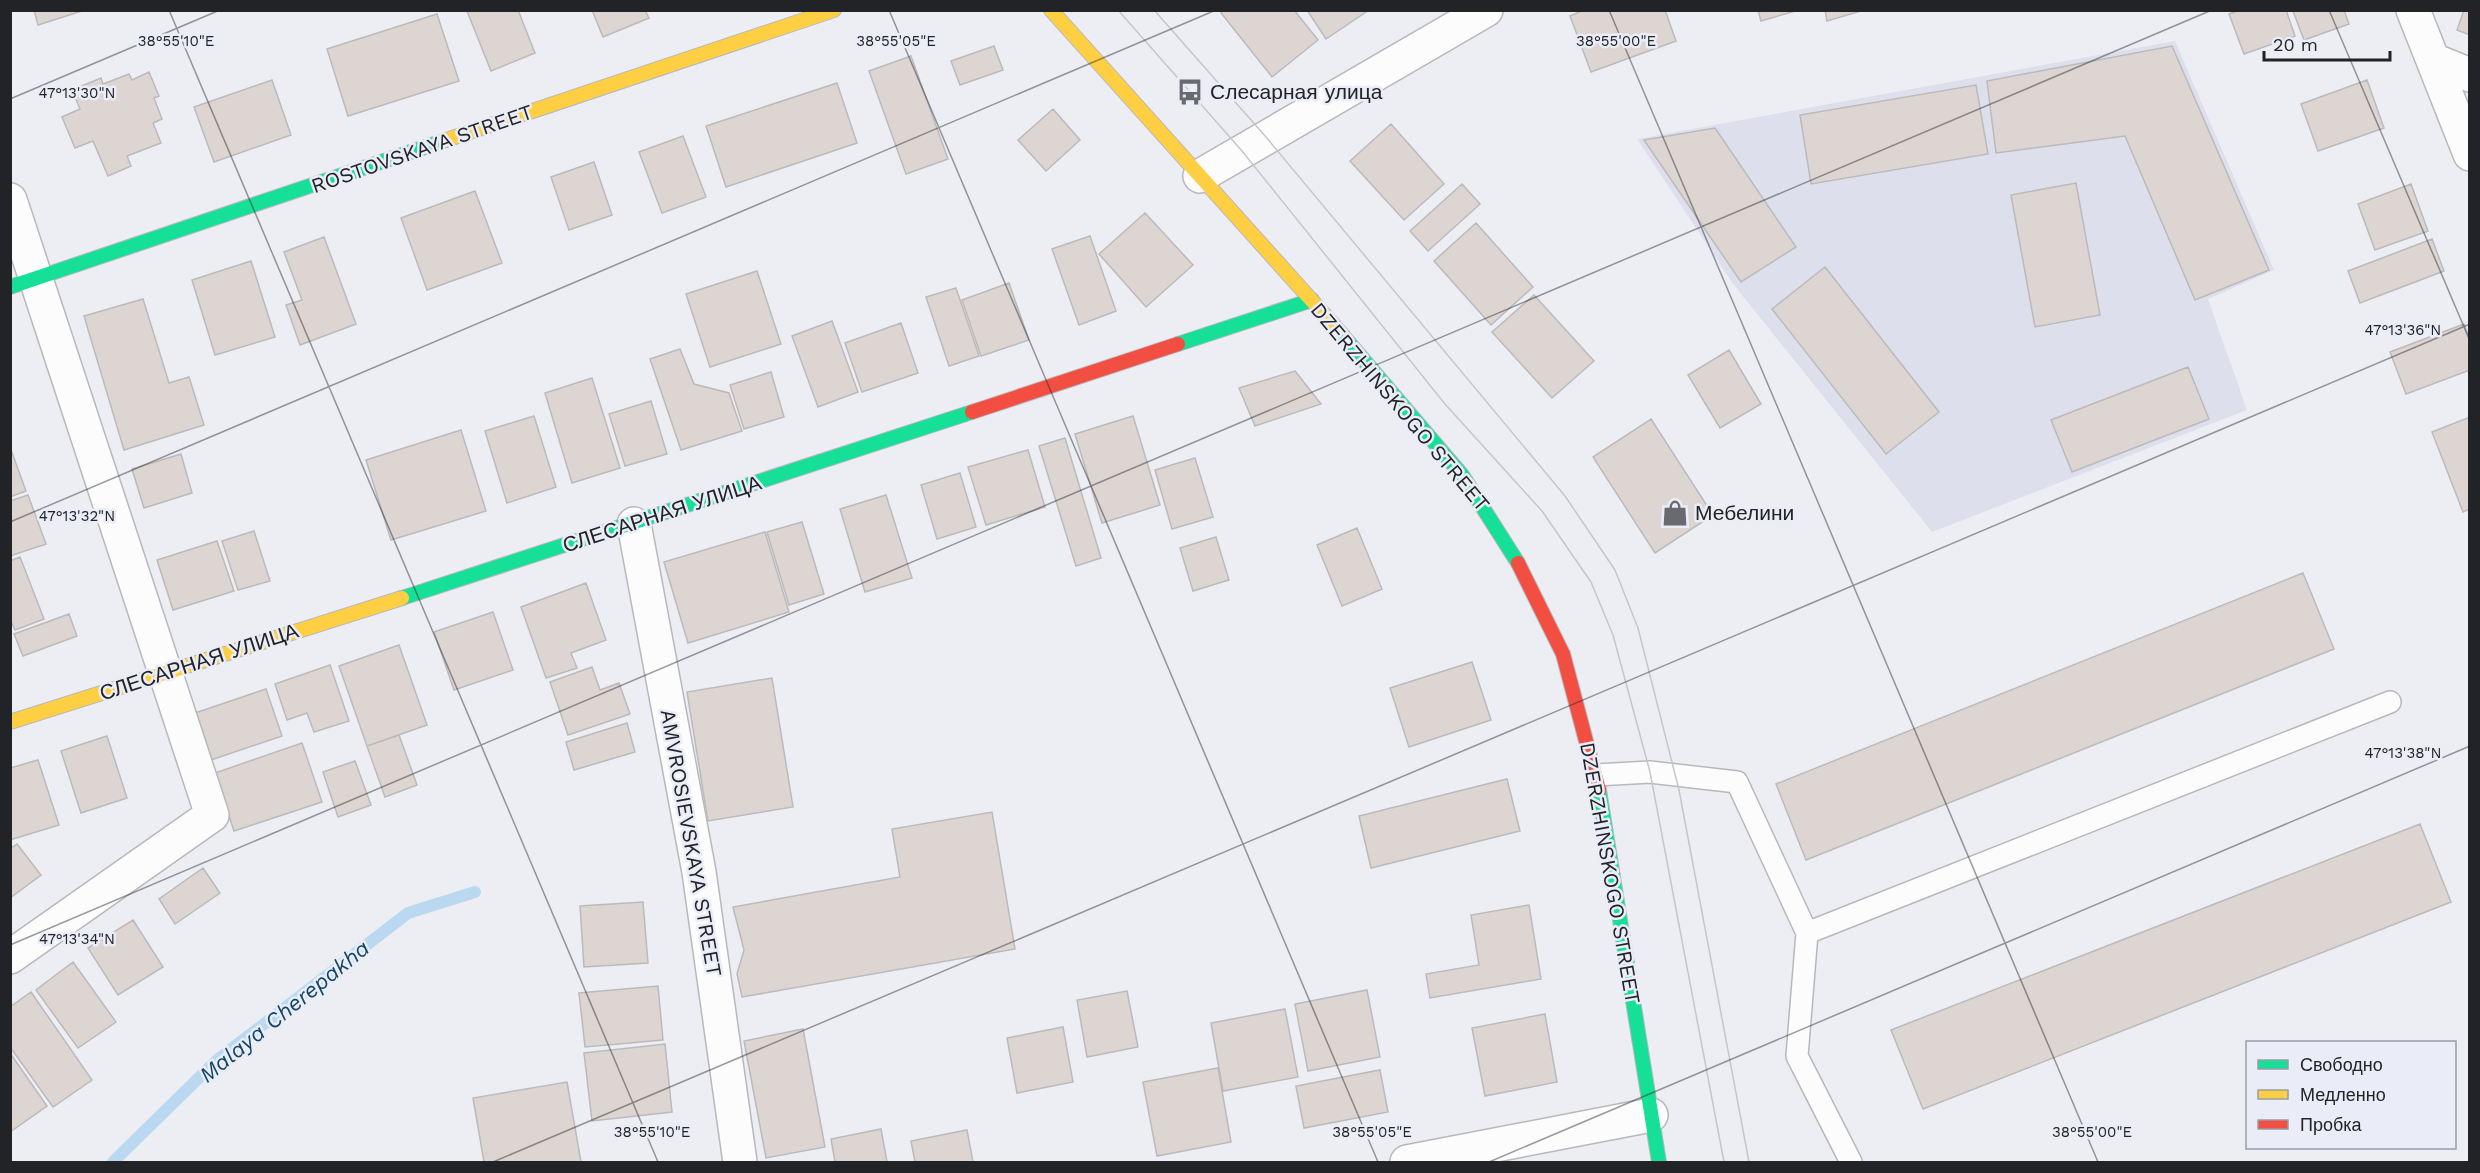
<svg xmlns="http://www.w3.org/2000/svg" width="2480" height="1173" viewBox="0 0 2480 1173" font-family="'Work Sans',sans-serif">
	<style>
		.built { fill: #dde0ec }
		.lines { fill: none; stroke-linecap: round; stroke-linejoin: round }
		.stream { stroke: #bad9f0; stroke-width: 12 }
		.building { fill: #ddd5d2; stroke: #bbbabb; stroke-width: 1.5 }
		.lane-casing { stroke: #b7b8bc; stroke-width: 24 }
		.street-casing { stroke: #b7b8bc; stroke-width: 36 }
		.fast-casing { stroke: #b7b8bc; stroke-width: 16 }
		.slow-casing { stroke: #b7b8bc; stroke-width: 16 }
		.jam-casing { stroke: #b7b8bc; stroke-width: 16 }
		.lane { stroke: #fcfcfd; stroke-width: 21 }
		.street { stroke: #fcfcfd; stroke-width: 33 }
		.fast { stroke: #16e098; stroke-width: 14 }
		.slow { stroke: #ffcf43; stroke-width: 14 }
		.jam { stroke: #f24e42; stroke-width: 14 }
		.tram { stroke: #c6c6c8; stroke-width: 1.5 }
		.ticks { fill: none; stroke: #222327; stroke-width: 1.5; stroke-opacity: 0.45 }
		.labels { text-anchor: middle; stroke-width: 5; stroke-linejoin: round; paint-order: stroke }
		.poi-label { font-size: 21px; fill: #222327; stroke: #eaedf7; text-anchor: start }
		.street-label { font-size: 21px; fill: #222327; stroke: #eaedf7 }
		.water-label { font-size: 22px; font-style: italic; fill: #114563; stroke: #eaedf7 }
		.ticks-label { font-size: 15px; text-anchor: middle; fill: #222327; stroke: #eaedf7; stroke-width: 5; stroke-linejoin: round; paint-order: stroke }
	</style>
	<rect width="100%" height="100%" fill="#edeef4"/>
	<path class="built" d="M 2175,41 L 2274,270 L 2208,299 L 2247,410 L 1932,532 L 1733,284 L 1637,139 Z"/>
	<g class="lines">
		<path class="stream" d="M 113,1162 L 216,1061 L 408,913 L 475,892"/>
	</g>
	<path class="building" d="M 34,10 L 85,10 L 38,25 Z
		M 518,10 L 535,53 L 491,71 L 467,11 Z
		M 592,10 L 645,10 L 649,18 L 603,37 Z
		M 1223,10 L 1294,10 L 1318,40 L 1272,77 L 1221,13 Z
		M 1307,10 L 1369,10 L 1326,39 Z
		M 1584,10 L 1665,10 L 1676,41 L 1591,72 L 1570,16 Z
		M 1758,10 L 1799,10 L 1761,21 Z
		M 1825,10 L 1864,10 L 1827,21 Z
		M 2240,10 L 2286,10 L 2295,36 L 2244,54 L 2229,14 Z
		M 2344,10 L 2349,24 L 2304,40 L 2293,11 Z
		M 2464,10 L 2470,10 L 2470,35 L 2457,30 Z
		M 437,14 L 459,81 L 348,116 L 327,49 Z
		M 994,46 L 1003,70 L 960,85 L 951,61 Z
		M 2172,46 L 2269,270 L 2195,300 L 2125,136 L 1996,153 L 1987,81 Z
		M 911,56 L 948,159 L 906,174 L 869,71 Z
		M 149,72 L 159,96 L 154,98 L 162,119 L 153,123 L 161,143 L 127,156 L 131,166 L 108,176 L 93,141 L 75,148 L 62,117 L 80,109 L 72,90 L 101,78 L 103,84 L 129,74 L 132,80 Z
		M 272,80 L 291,135 L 214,162 L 194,107 Z
		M 2367,80 L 2384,128 L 2318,151 L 2301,104 Z
		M 837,83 L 857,143 L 726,187 L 706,126 Z
		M 1976,85 L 1988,154 L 1811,184 L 1800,115 Z
		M 1053,109 L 1080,140 L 1046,171 L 1018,140 Z
		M 1391,124 L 1444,184 L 1404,220 L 1350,161 Z
		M 1715,128 L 1796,247 L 1741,282 L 1644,140 Z
		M 683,136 L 706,197 L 662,213 L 639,152 Z
		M 594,162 L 612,215 L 569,230 L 551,177 Z
		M 2076,183 L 2100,315 L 2035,327 L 2011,195 Z
		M 1462,184 L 1480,204 L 1428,251 L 1410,231 Z
		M 2411,184 L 2428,231 L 2375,250 L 2358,204 Z
		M 475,191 L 502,263 L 427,290 L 401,218 Z
		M 1145,213 L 1193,265 L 1146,307 L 1099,254 Z
		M 1476,223 L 1533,287 L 1491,325 L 1434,261 Z
		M 1090,236 L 1116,311 L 1079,325 L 1052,249 Z
		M 324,237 L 356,324 L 300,345 L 286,305 L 302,300 L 284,252 Z
		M 2432,239 L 2444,271 L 2360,303 L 2348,271 Z
		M 251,261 L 275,337 L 215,355 L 192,280 Z
		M 1825,267 L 1939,412 L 1886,454 L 1772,309 Z
		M 757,271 L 781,344 L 710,367 L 686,294 Z
		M 1009,283 L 1029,340 L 981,356 L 962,300 Z
		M 956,288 L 979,356 L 949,366 L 926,297 Z
		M 1534,295 L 1594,361 L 1552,398 L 1492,332 Z
		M 143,299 L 169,383 L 189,377 L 204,425 L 124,450 L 84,316 Z
		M 832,321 L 858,392 L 818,407 L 792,336 Z
		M 901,323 L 918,373 L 862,392 L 845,343 Z
		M 2464,324 L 2470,340 L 2470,370 L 2406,394 L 2390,352 Z
		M 680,349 L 694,384 L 729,393 L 742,431 L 681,450 L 650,359 Z
		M 1729,350 L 1761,404 L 1720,428 L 1688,375 Z
		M 2188,367 L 2209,419 L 2072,472 L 2051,420 Z
		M 1295,371 L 1321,404 L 1255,426 L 1239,388 Z
		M 771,372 L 784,417 L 744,429 L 730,385 Z
		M 592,378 L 620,468 L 572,483 L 545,393 Z
		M 651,401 L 667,454 L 625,466 L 609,414 Z
		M 534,416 L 556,487 L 507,503 L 485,431 Z
		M 1133,416 L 1160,505 L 1102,523 L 1075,434 Z
		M 2470,417 L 2470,509 L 2463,512 L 2432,432 Z
		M 1651,419 L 1713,515 L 1655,553 L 1593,457 Z
		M 461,430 L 486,511 L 391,540 L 366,460 Z
		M 1065,438 L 1101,558 L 1076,566 L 1039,446 Z
		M 10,447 L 26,491 L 10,497 Z
		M 1028,450 L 1045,507 L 986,525 L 968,467 Z
		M 181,454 L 192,493 L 144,508 L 132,469 Z
		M 1195,458 L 1213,517 L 1172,529 L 1155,470 Z
		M 960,473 L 976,527 L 937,539 L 921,485 Z
		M 28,495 L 46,544 L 10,556 L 10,501 Z
		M 886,495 L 912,578 L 865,592 L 840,509 Z
		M 802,522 L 824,594 L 789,605 L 767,532 Z
		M 1357,528 L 1382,589 L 1342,606 L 1317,545 Z
		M 254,531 L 270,581 L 238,590 L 222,541 Z
		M 765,532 L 789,612 L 688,643 L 664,562 Z
		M 1216,537 L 1229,580 L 1193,591 L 1180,548 Z
		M 217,541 L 234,591 L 173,610 L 157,560 Z
		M 20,557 L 44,619 L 15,630 L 10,619 L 10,561 Z
		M 2303,573 L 2334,649 L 1806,860 L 1776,784 Z
		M 586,583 L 606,640 L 571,653 L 577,668 L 546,678 L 521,607 Z
		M 493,612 L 513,670 L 454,690 L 434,632 Z
		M 69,614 L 77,636 L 23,656 L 14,634 Z
		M 399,645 L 427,725 L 367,746 L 339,666 Z
		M 1472,662 L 1491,720 L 1409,747 L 1390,688 Z
		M 330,665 L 349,721 L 314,732 L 307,713 L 287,720 L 275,684 Z
		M 592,667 L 600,690 L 619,683 L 630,714 L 568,735 L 550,682 Z
		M 772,678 L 793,807 L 708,821 L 687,692 Z
		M 266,689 L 282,736 L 211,760 L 195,713 Z
		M 627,723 L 635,752 L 574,770 L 566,742 Z
		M 399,735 L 417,785 L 385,797 L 367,746 Z
		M 107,736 L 127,798 L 81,813 L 61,751 Z
		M 302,743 L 322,802 L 234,831 L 215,773 Z
		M 38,760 L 59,825 L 10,840 L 10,768 Z
		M 355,761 L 371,805 L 338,817 L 323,772 Z
		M 1507,779 L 1520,831 L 1371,868 L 1359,816 Z
		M 992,812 L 1015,949 L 742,997 L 737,974 L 744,950 L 733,907 L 900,877 L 892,829 Z
		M 2420,824 L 2451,902 L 1923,1109 L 1891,1030 Z
		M 17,844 L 41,875 L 10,898 L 10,849 Z
		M 203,868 L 220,893 L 175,924 L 159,899 Z
		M 643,902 L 648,963 L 584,967 L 580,906 Z
		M 1529,905 L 1541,979 L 1430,998 L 1426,974 L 1479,965 L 1471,915 Z
		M 133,920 L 163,967 L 118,995 L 88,948 Z
		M 73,962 L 116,1022 L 78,1048 L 36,990 Z
		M 658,986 L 663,1040 L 585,1047 L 579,993 Z
		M 1367,990 L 1380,1057 L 1308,1071 L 1295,1004 Z
		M 1127,991 L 1138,1047 L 1087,1057 L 1077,1000 Z
		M 31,992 L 92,1080 L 53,1107 L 10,1047 L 10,1007 Z
		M 1285,1009 L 1298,1077 L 1223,1091 L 1211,1023 Z
		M 1545,1014 L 1557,1082 L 1485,1096 L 1472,1028 Z
		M 1063,1027 L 1073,1082 L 1017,1093 L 1007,1038 Z
		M 803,1029 L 825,1147 L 766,1158 L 744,1041 Z
		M 665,1044 L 672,1112 L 592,1121 L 584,1053 Z
		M 10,1053 L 47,1106 L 10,1132 Z
		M 1218,1068 L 1231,1142 L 1157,1156 L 1143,1082 Z
		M 1380,1070 L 1388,1112 L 1304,1128 L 1296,1086 Z
		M 567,1082 L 581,1162 L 484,1162 L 473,1098 Z
		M 881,1129 L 887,1162 L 835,1162 L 831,1139 Z
		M 967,1130 L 973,1162 L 915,1162 L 911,1141 Z"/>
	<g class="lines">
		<g class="lane-casing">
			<path id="lane" d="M 1596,775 L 1650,772 L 1737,782 L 1807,933 L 1797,1056 L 1851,1162
				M 1807,933 L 2390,702"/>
		</g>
		<g class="street-casing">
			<path id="street" d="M 2413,10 L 2470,154
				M 2433,60 L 2470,75
				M 1200,176 L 1486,10
				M 10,200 L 212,815 L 10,957
				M 634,524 L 699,872 L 740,1162
				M 1407,1162 L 1651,1115"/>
		</g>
		<g class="fast-casing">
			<path id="fast" d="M 10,287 L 446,140
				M 1332,323 L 1462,475 L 1518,563
				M 1178,344 L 1312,300
				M 402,598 L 972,412
				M 1599,790 L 1659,1162"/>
		</g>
		<g class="slow-casing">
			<path id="slow" d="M 1051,10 L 1332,323
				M 446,140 L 834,10
				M 10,722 L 402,598"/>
		</g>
		<g class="jam-casing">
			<path id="jam" d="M 972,412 L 1178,344
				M 1518,563 L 1563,654 L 1599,790"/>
		</g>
		<use href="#lane" class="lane"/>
		<use href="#street" class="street"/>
		<use href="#fast" class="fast"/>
		<use href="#slow" class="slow"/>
		<use href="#jam" class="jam"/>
		<path class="tram" d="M 1118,10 L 1242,151 L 1445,404 L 1542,511 L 1591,582 L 1613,635 L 1650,772 L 1724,1162
			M 1154,10 L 1266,137 L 1565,496 L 1615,570 L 1638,628 L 1679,790 L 1749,1162"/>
	</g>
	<path class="ticks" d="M 169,10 L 658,1162M 889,10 L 1378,1162M 1609,10 L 2098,1162M 2329,10 L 2470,341M 10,99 L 220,10M 10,522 L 1216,10M 10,945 L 2212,10M 493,1162 L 2470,324M 1489,1162 L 2470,746"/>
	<defs>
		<g id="bus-bare" transform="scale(2.07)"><path d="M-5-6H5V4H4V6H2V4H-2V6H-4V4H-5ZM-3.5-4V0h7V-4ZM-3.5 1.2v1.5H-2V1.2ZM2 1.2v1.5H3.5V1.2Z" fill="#696a6f" stroke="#eaedf7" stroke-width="2.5" paint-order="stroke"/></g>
		<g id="shop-bare" transform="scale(2.07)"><path d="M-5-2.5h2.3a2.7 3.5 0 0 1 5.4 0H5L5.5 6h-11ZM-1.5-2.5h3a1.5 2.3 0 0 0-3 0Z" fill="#696a6f" stroke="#eaedf7" stroke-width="2.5" paint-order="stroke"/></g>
	</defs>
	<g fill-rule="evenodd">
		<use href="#bus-bare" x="1190" y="92"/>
		<use href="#shop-bare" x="1675" y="513"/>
	</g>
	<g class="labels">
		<g class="poi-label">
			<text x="1210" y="99">Слесарная улица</text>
			<text x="1695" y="520">Мебелини</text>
		</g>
		<g class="street-label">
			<text transform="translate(422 149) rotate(-19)" y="7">ROSTOVSKAYA STREET</text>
			<text transform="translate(1400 407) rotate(50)" y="7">DZERZHINSKOGO STREET</text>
			<text transform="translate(662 514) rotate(-18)" y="7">СЛЕСАРНАЯ УЛИЦА</text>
			<text transform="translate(199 662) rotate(-18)" y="7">СЛЕСАРНАЯ УЛИЦА</text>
			<text transform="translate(691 843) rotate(80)" y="7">AMVROSIEVSKAYA STREET</text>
			<text transform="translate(1610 873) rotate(80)" y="7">DZERZHINSKOGO STREET</text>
		</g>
		<g class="water-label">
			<text transform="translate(284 1011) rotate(-39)" y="8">Malaya Cherepakha</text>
		</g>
	</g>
	<g class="ticks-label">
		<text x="176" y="46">38°55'10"E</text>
		<text x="896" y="46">38°55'05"E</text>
		<text x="1616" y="46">38°55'00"E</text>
		<text x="77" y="98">47°13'30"N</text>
		<text x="2403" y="335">47°13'36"N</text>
		<text x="77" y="521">47°13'32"N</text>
		<text x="2403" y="758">47°13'38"N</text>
		<text x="77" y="944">47°13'34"N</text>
		<text x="652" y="1137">38°55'10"E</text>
		<text x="1372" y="1137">38°55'05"E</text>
		<text x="2092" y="1137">38°55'00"E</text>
	</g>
	<rect width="2480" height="1173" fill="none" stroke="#222327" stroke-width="24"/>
	<rect x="2246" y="1041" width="210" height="108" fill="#eaedf7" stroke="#9a9ca4" stroke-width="1.5"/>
	<rect x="2258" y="1060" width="30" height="9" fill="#16e098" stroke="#9a9ca4" stroke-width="1.5"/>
	<text x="2300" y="1071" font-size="18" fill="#222327">Свободно</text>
	<rect x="2258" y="1090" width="30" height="9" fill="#ffcf43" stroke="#9a9ca4" stroke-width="1.5"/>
	<text x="2300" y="1101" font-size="18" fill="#222327">Медленно</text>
	<rect x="2258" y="1120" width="30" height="9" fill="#f24e42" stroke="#9a9ca4" stroke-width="1.5"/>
	<text x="2300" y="1131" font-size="18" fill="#222327">Пробка</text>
	<path d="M2264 51v9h126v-9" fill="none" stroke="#222327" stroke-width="3"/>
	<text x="2273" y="51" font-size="18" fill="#222327" stroke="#eaedf7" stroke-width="4.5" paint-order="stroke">20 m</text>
</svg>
